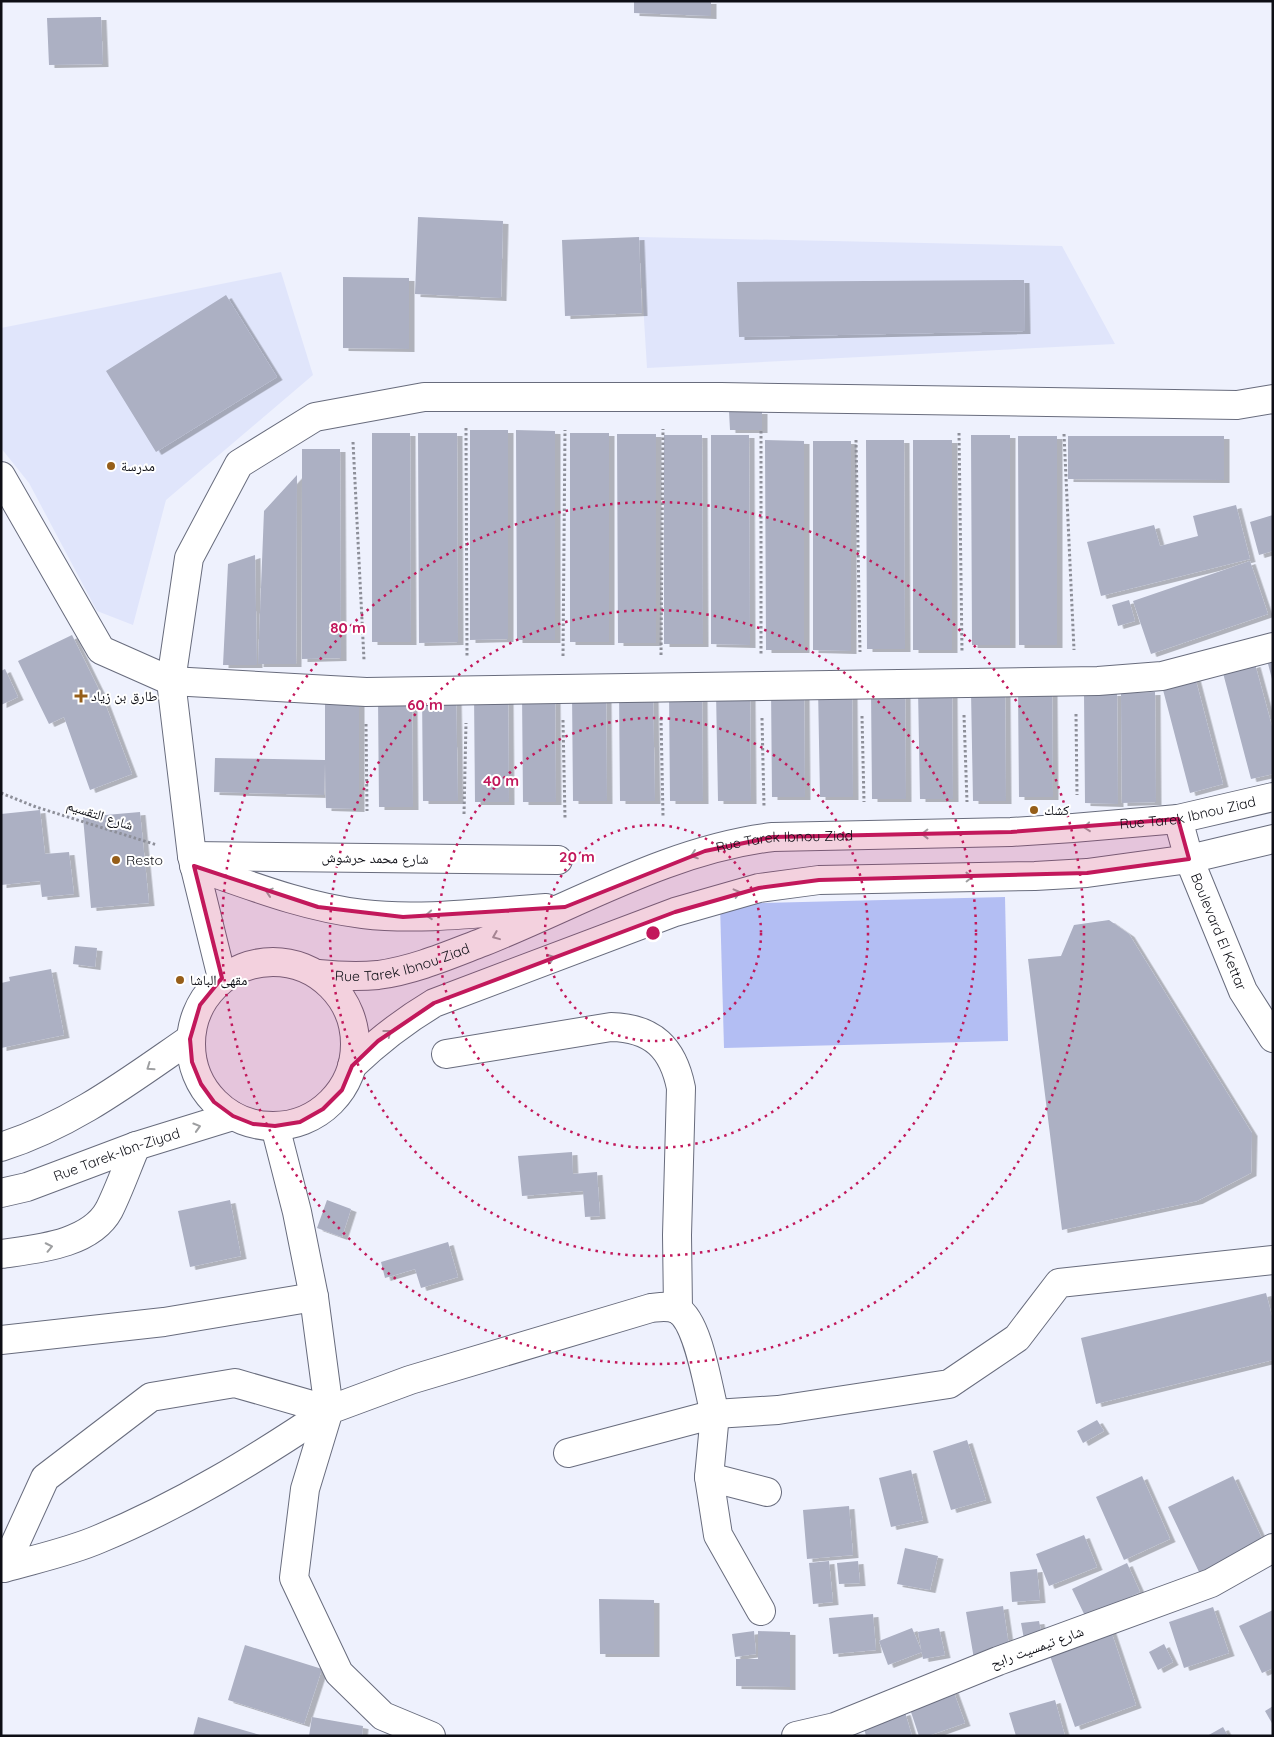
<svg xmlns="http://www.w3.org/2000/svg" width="1274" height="1737" viewBox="0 0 1274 1737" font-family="Quicksand,'Noto Naskh Arabic',sans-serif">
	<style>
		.built { fill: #e0e5fb }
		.green { fill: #b3bef3 }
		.building { fill: #acb0c3; filter: url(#shadow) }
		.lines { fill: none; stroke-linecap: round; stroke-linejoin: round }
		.minor-casing { stroke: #686c7d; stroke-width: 30 }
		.path { stroke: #8d8f99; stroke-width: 3; stroke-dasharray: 2.5 2.5; stroke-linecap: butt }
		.minor { stroke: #fff; stroke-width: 28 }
		.oneway { stroke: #9e9fa1 }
		.marked { fill: #c2185b; fill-opacity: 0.2; stroke: #c2185b; stroke-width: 4; stroke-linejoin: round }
		.ring { fill: none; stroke: #c2185b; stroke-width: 2.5; stroke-dasharray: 2.5 5 }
		.poi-dot { fill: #965e19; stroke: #fff; stroke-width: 2 }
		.labels { text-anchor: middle; stroke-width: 4; stroke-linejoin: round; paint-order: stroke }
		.poi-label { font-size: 14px; fill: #0d0e15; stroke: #fff; text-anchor: start }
		.street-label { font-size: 14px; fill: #0d0e15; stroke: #fff }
		.centre { fill: #c2185b; stroke: #fff; stroke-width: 2.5 }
		.ring-label { font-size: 15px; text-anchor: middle; font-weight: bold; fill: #c2185b; stroke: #fff; stroke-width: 4; stroke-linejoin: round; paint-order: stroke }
	</style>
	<defs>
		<filter id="shadow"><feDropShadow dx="5.5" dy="3" stdDeviation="0" flood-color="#0004"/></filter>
	</defs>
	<rect width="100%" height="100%" fill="#eef1fd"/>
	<path class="built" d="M 639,237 L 1062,246 L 1115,344 L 647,368 Z
		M 281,272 L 313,375 L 166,500 L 133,625 L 97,611 L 29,483 L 1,448 L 1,328 Z"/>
	<path class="green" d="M 1005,897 L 1008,1041 L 724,1048 L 720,904 Z"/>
	<path class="building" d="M 634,1 L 711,1 L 711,16 L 634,13 Z
		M 101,17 L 103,64 L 49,65 L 47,18 Z
		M 418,217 L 503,221 L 501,298 L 415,294 Z
		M 639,237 L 642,313 L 565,316 L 562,240 Z
		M 343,277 L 409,278 L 409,349 L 343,348 Z
		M 1024,280 L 1025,331 L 739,337 L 737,282 Z
		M 226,295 L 277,377 L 156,452 L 106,371 Z
		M 729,411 L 762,411 L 762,430 L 730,430 Z
		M 470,430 L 508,430 L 508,639 L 470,640 Z
		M 516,430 L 555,431 L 555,640 L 517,640 Z
		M 372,433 L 410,433 L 411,642 L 372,642 Z
		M 418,433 L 457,433 L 458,642 L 419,643 Z
		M 570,433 L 609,433 L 609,642 L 570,642 Z
		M 617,434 L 656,434 L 656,643 L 618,643 Z
		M 664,435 L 702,435 L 703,644 L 664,644 Z
		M 711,435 L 749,435 L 750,645 L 711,644 Z
		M 971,435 L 1010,435 L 1010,645 L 972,645 Z
		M 1018,436 L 1057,436 L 1057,645 L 1019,645 Z
		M 1068,436 L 1224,436 L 1224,480 L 1068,479 Z
		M 765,440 L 804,441 L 804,650 L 766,650 Z
		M 866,440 L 904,440 L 905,649 L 867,649 Z
		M 913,440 L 952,440 L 952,650 L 913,650 Z
		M 813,441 L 851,441 L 851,651 L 813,650 Z
		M 302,449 L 340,449 L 341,658 L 302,659 Z
		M 297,475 L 296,664 L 258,664 L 264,511 Z
		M 1236,505 L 1250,559 L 1101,596 L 1087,542 L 1154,525 L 1160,546 L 1198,536 L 1193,516 Z
		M 1273,515 L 1273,551 L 1259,555 L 1250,522 Z
		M 255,555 L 257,665 L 223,665 L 228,564 Z
		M 1250,561 L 1268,614 L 1151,654 L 1133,601 Z
		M 1129,600 L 1135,621 L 1118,626 L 1112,605 Z
		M 72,635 L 103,698 L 132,774 L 90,790 L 64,717 L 49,724 L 18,661 Z
		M 1273,658 L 1273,678 L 1272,679 L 1267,660 Z
		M 1255,664 L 1273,730 L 1273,774 L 1251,779 L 1223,673 Z
		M 5,669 L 18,697 L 1,705 L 1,671 Z
		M 1195,677 L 1223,784 L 1190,793 L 1162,686 Z
		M 1052,686 L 1053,797 L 1019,797 L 1018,687 Z
		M 771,687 L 804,687 L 805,797 L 772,797 Z
		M 818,687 L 852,687 L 853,797 L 820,797 Z
		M 952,688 L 953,799 L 920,799 L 918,689 Z
		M 871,689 L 905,689 L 906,799 L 872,799 Z
		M 422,691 L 456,691 L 458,801 L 423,801 Z
		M 572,691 L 606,691 L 607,801 L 573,801 Z
		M 619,691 L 653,691 L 655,801 L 620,801 Z
		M 669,691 L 702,691 L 703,801 L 670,801 Z
		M 716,691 L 750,691 L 751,801 L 718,801 Z
		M 971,691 L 1005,691 L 1006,801 L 973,801 Z
		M 474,692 L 508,692 L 509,802 L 475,802 Z
		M 522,692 L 555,692 L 556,802 L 523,802 Z
		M 1155,692 L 1156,802 L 1122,803 L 1121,693 Z
		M 1084,693 L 1117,693 L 1118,804 L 1085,803 Z
		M 378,697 L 412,697 L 413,807 L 379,807 Z
		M 325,698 L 359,698 L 359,809 L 326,808 L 325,763 L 324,795 L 214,792 L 215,758 L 325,760 Z
		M 40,810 L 45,854 L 69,852 L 74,894 L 42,897 L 40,881 L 1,885 L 1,814 Z
		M 140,812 L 149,903 L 91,908 L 83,817 Z
		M 1109,920 L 1129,934 L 1252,1133 L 1251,1173 L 1197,1201 L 1062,1230 L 1028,959 L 1061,956 L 1074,925 Z
		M 75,946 L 97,948 L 95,967 L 73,964 Z
		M 51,969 L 64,1035 L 1,1048 L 1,983 L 10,981 L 9,977 Z
		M 572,1152 L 573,1174 L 597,1172 L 600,1216 L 585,1217 L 583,1191 L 522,1196 L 518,1156 Z
		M 230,1200 L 241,1256 L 190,1267 L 178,1211 Z
		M 327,1200 L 351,1209 L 342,1237 L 317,1228 Z
		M 448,1242 L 458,1277 L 421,1288 L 415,1269 L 385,1278 L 381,1262 Z
		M 1266,1293 L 1273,1320 L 1273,1360 L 1096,1404 L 1081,1338 Z
		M 1097,1420 L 1104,1431 L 1083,1443 L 1077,1431 Z
		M 967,1440 L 986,1500 L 951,1510 L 933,1451 Z
		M 911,1470 L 923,1520 L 891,1527 L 879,1478 Z
		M 1142,1476 L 1170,1539 L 1124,1560 L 1096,1497 Z
		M 1233,1476 L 1264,1543 L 1200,1574 L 1168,1507 Z
		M 849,1506 L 853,1555 L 807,1559 L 803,1510 Z
		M 1084,1535 L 1097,1567 L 1049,1586 L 1036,1554 Z
		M 905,1548 L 938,1556 L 930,1590 L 897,1584 Z
		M 829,1561 L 833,1602 L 813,1604 L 809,1563 Z
		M 858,1561 L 860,1583 L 839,1584 L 837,1563 Z
		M 1127,1563 L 1140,1592 L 1086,1618 L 1072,1589 Z
		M 1037,1569 L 1040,1600 L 1012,1602 L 1010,1572 Z
		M 599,1599 L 654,1600 L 654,1654 L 600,1654 Z
		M 1003,1606 L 1010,1653 L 974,1659 L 966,1612 Z
		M 1213,1607 L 1229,1653 L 1184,1668 L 1169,1622 Z
		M 1273,1610 L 1273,1668 L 1262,1673 L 1239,1626 Z
		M 873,1614 L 876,1650 L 833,1654 L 829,1618 Z
		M 1039,1621 L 1042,1636 L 1024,1639 L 1021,1623 Z
		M 912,1628 L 922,1652 L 888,1665 L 879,1641 Z
		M 939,1628 L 945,1655 L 923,1659 L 918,1632 Z
		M 1110,1628 L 1136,1705 L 1075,1727 L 1048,1650 Z
		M 754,1631 L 756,1654 L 735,1657 L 732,1634 Z
		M 758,1631 L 790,1632 L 790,1687 L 736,1686 L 736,1659 L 758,1659 Z
		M 1164,1644 L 1173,1662 L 1158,1670 L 1149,1652 Z
		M 245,1645 L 322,1669 L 304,1724 L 228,1700 Z
		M 953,1690 L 965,1723 L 928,1736 L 919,1736 L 909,1706 Z
		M 1055,1700 L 1065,1736 L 1016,1736 L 1009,1713 Z
		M 1273,1706 L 1273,1725 L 1265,1711 Z
		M 905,1712 L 912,1736 L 866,1736 L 863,1724 Z
		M 198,1717 L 260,1735 L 260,1736 L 193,1736 Z
		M 312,1717 L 363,1726 L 362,1736 L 309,1736 Z
		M 1223,1727 L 1228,1736 L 1207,1736 Z"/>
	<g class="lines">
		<g class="minor-casing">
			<g id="minor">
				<path d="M 1,476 L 101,650 L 171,681 L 366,692 L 1098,681 L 1162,676 L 1273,647"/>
				<path id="s1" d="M 1178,819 L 1189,859 L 1243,991 L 1273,1038"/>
				<path d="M 192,856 L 558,860"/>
				<path d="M 194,866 C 249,885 304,907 363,914 C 420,921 487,912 546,908"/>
				<circle cx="273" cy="1044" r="82"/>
				<path id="s2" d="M 318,974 C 338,976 358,977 378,975 C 415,970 449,955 483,942 C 578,904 671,849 773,837 L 1011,832 L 1073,828 L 1178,819 L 1273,797"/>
				<path d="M 222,978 L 192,856 L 171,681 L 189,558 L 239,464 L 315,417 L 424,397 L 721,397 L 1237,405 L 1273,399"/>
				<path d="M 446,1054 L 611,1027 C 653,1028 673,1048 681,1088 L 677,1235 L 678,1310"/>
				<path d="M 352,1066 C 378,1041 404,1021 434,1003 L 675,912 L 759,888 L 819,880 L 1035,876 L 1087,873 L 1189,859 L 1273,839"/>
				<path d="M 275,1126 L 297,1212 L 314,1297 L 329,1410"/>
				<path d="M 1,1147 C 73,1124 129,1081 190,1039"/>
				<path id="s3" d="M 1,1193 L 27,1187 L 136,1146 L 233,1116"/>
				<path d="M 1,1254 C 35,1249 90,1245 109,1210 C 119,1190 127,1167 136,1146"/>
				<path d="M 1,1340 L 164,1322 L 314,1297"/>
				<path d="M 235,1383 L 329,1410 C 256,1459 181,1505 99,1539 C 69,1552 35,1559 4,1568 L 45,1478 L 151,1397 Z"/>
				<path d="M 568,1453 L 715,1414 L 709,1477 L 718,1535 L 761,1611"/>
				<path d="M 709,1477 L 767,1492"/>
				<path d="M 431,1736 L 383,1716 L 339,1673 L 294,1578 L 305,1489 L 329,1410 L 410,1380 L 651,1308 C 660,1307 669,1305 678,1310 C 699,1323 708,1389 715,1414 L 778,1410 L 949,1384 L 1017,1338 L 1059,1283 L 1273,1260"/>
				<path d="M 796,1736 L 835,1727 L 998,1661 L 1211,1583 L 1273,1548"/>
			</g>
		</g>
		<path class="path" d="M 466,428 L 467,657
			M 761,431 L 761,654
			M 959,433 L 962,652
			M 1064,434 L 1074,650
			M 856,440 L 860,652
			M 353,442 L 364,660
			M 661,655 L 663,429
			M 563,656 L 565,430
			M 1076,714 L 1077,795
			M 964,715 L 967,802
			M 862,716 L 864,802
			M 661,718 L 663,816
			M 762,718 L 764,807
			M 563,720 L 565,818
			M 366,724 L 367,811
			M 1,793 L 36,807 L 157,845
			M 464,814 L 466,723"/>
		<use href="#minor" class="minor"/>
	</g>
	<defs><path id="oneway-chevron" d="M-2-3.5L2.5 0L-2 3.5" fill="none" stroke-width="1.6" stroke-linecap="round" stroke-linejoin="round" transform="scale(1.25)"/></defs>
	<g class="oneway">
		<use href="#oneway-chevron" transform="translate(1087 827) rotate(175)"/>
		<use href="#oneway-chevron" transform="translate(925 834) rotate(179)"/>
		<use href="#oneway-chevron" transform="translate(694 855) rotate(161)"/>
		<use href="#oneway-chevron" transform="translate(969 877) rotate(-1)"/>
		<use href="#oneway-chevron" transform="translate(269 892) rotate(-162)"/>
		<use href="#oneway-chevron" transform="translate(737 893) rotate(-14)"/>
		<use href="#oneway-chevron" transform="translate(429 915) rotate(176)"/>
		<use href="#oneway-chevron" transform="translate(496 936) rotate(158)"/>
		<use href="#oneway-chevron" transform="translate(551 958) rotate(-20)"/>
		<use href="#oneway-chevron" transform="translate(388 1033) rotate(-38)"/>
		<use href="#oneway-chevron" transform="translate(150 1067) rotate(145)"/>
		<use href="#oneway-chevron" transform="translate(197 1127) rotate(-17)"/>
		<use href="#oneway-chevron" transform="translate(49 1247) rotate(-12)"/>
	</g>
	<path class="marked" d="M 1178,819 L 1189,859 L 1087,873 L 819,880 L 759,888 L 675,912 L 434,1003 L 378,1041 L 352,1066 L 342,1090 L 323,1109 L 300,1122 L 275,1126 L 253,1124 L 233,1116 L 214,1102 L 201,1084 L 192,1062 L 190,1039 L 200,1005 L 222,978 L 194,866 L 318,907 L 403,917 L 565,907 L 705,851 L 773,837 L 1011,832 Z"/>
	<g class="ring">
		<circle cx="653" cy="933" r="108"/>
		<circle cx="653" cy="933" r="215"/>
		<circle cx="653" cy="933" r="323"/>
		<circle cx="653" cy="933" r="431"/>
	</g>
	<g class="poi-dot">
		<circle cx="111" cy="466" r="5"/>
		<path d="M78.5 688.5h5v5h5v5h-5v5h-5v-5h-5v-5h5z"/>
		<circle cx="1034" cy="810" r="5"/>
		<circle cx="116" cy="860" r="5"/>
		<circle cx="180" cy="980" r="5"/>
	</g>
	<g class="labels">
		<g class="poi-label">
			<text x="121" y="471">مدرسة</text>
			<text x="91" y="701">طارق بن زياد</text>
			<text x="1044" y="815">كشك</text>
			<text x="126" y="865">Resto</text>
			<text x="190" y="985">مقهى الباشا</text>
		</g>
		<g class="street-label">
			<text dy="5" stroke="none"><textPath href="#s2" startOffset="896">Rue Tarek Ibnou Ziad</textPath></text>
			<text transform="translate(100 815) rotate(18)" y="5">شارع التقسيم</text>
			<text dy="5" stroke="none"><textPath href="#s2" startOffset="491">Rue Tarek Ibnou Ziad</textPath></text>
			<text transform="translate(375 858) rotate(1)" y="5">شارع محمد حرشوش</text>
			<text dy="5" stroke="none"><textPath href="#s1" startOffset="120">Boulevard El Kettar</textPath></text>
			<text dy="5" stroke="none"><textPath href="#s2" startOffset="86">Rue Tarek Ibnou Ziad</textPath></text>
			<text dy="5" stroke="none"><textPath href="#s3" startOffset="122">Rue Tarek-Ibn-Ziyad</textPath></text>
			<text transform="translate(1037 1647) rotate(-20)" y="5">شارع تيمسيت رابح</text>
		</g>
	</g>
	<circle cx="653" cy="933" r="8" class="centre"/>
	<g class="ring-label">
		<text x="348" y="633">80 m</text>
		<text x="425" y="710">60 m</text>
		<text x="501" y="786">40 m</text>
		<text x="577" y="862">20 m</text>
	</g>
	<rect width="1274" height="1737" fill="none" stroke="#0d0e15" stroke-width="5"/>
</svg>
